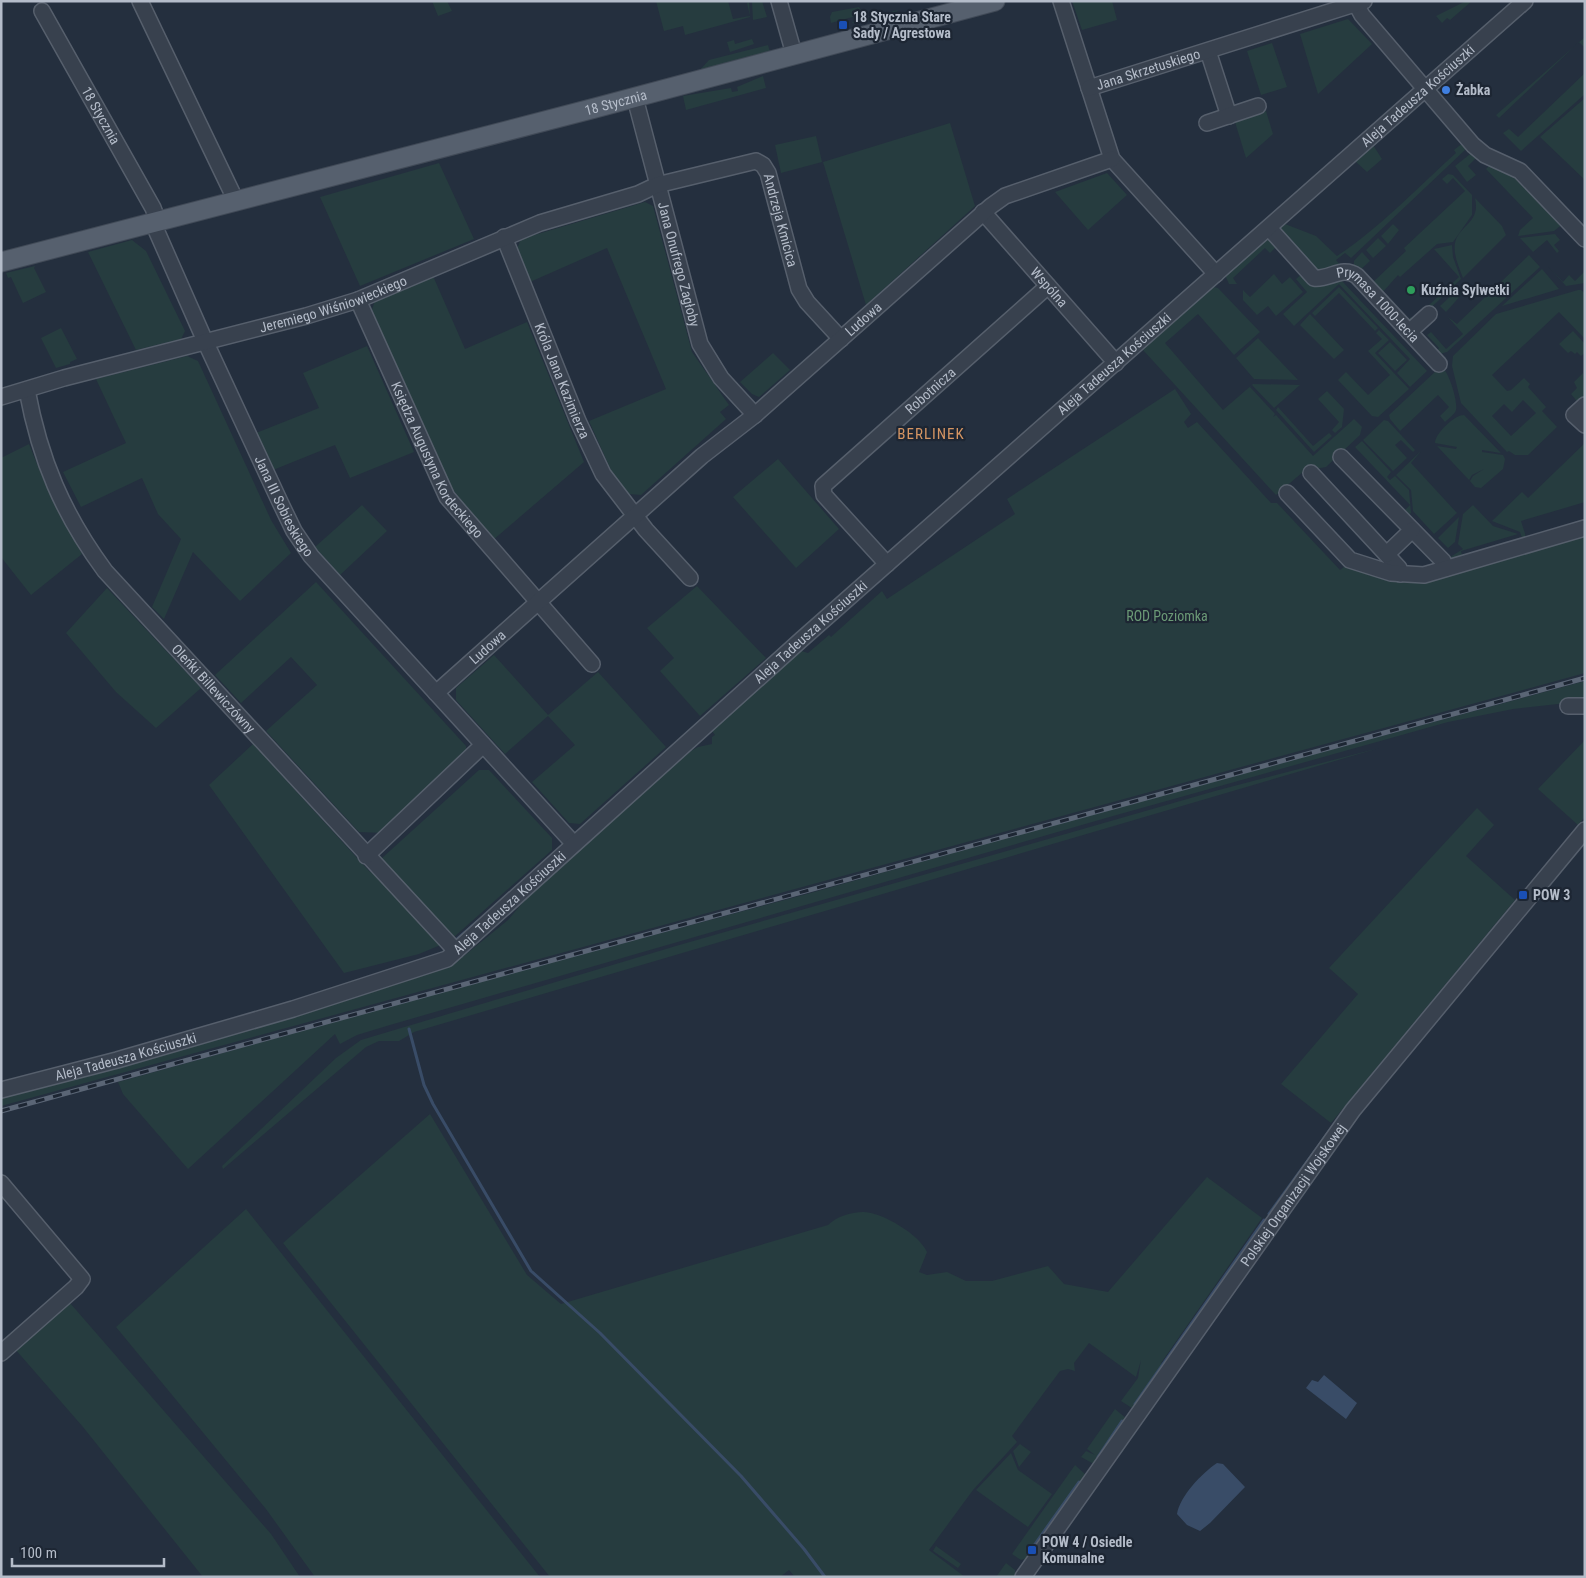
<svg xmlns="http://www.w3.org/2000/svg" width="1586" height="1578" viewBox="0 0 1586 1578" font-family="'Roboto Condensed',sans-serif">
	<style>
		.green { fill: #263c3f; fill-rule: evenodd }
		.water { fill: #394c67 }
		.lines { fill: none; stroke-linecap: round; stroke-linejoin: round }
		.stream { stroke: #394c67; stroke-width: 3 }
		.minor-casing { stroke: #565f6c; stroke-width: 18 }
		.major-casing { stroke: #414a57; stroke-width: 21 }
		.minor { stroke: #38414e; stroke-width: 15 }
		.major { stroke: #56606e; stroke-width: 19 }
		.rail-casing { stroke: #5a6575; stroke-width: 5 }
		.rail { stroke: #1d2633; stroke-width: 3; stroke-dasharray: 9; stroke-linecap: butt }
		.transit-dot { fill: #1a4fb4; stroke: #1d2633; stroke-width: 2 }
		.shop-dot { fill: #3f7fe0; stroke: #1d2633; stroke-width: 2 }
		.leisure-dot { fill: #2e9e5b; stroke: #1d2633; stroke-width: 2 }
		.labels { text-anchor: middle; stroke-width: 4.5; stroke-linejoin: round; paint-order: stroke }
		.poi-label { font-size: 14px; font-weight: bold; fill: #b4bcc9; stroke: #1d2633; text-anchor: start }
		.street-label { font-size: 14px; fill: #b4bcc9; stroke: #1d2633 }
		.park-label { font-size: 14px; fill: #6b9a76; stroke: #1d2633 }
		.neighbourhood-label { font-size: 15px; letter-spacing: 1px; fill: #d59563; stroke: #1d2633 }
	</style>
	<rect width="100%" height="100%" fill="#242f3e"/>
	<path class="green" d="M 432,1 L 447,1 L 452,11 L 438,16 Z
		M 656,1 L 728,1 L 733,19 L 750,16 L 747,3 L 749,2 L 750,17 L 685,35 L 683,26 L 664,31 Z
		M 762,1 L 767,17 L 753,20 L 752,2 Z
		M 1072,1 L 1112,1 L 1117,20 L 1082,30 Z
		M 1466,1 L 1472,1 L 1450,20 L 1447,18 L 1442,23 L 1436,16 Z
		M 859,7 L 863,14 L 831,23 L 830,17 L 832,12 Z
		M 898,10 L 893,18 L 853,23 L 852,22 Z
		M 1348,19 L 1372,44 L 1318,94 L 1300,34 Z
		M 1585,37 L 1585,48 L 1579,42 L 1499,118 L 1496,115 Z
		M 752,39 L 754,44 L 730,52 L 727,42 L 734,40 L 735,44 Z
		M 1272,43 L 1287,87 L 1261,95 L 1247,51 Z
		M 768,45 L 770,52 L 699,71 L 709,60 Z
		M 1585,73 L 1585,94 L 1521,151 L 1503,133 L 1509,129 L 1518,137 Z
		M 763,76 L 766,88 L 686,110 L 683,96 L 731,88 L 732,92 L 738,91 L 737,87 Z
		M 1585,98 L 1585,180 L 1540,137 Z
		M 1266,111 L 1273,134 L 1246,158 L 1235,122 Z
		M 950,123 L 975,206 L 866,305 L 823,162 Z
		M 816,136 L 822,162 L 781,173 L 775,145 Z
		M 1464,142 L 1467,145 L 1465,150 L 1351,258 L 1345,253 L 1336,260 L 1340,265 L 1315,271 L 1279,230 L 1285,224 L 1316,236 L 1337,256 C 1381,227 1417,188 1456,153 L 1454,150 Z
		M 1373,145 L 1382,159 L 1367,172 L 1355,161 Z
		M 1474,151 L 1486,161 L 1481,163 L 1476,158 L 1468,166 L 1476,175 L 1467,182 L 1455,166 Z
		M 439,163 L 474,239 L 360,286 L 320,197 Z
		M 1491,164 L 1506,168 L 1564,223 L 1554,231 L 1518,236 L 1520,230 L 1533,218 L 1486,169 Z
		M 1107,173 L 1127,195 L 1088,230 L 1055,192 Z
		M 1448,174 L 1453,175 L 1472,195 L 1472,215 L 1453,242 L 1437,244 L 1400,277 L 1398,275 L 1381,294 L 1371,284 L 1406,251 L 1404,248 L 1465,191 L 1453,178 L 1447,184 L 1442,179 Z
		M 1475,198 L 1502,226 L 1506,235 L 1463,278 C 1459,267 1453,255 1455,243 C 1459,225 1481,223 1475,198 Z
		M 645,202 L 653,206 L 692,352 L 729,405 L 720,412 L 726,419 L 641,495 L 629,494 L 613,475 L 589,421 L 666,389 L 607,248 L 530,282 L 517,249 L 521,239 Z
		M 1393,224 L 1399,230 L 1388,244 L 1381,236 Z
		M 1555,234 L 1560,240 L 1554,245 L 1559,251 L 1557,253 L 1547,240 L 1533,252 L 1520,238 Z
		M 1268,236 L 1279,244 L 1270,253 L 1265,248 L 1233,278 L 1237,284 L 1229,284 L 1225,275 Z
		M 1378,238 L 1386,246 L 1373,258 L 1366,250 Z
		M 132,240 L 146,251 L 185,331 L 181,339 L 136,350 L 88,252 Z
		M 1452,245 L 1453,257 L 1461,279 L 1416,322 L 1412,324 L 1407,321 L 1411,317 L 1414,319 L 1459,277 L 1434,249 Z
		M 1362,252 L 1370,261 L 1359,271 L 1354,265 L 1354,261 Z
		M 1529,255 L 1540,267 L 1447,352 L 1440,354 L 1435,353 L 1439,348 L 1427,335 L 1431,332 L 1446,349 L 1463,334 L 1448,317 L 1457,324 Z
		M 35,266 L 34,268 L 46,292 L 23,303 L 11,277 L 8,278 L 6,273 Z
		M 1548,266 L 1563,282 L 1569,275 L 1575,281 L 1585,271 L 1585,283 L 1566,286 Z
		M 1542,269 L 1559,289 L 1502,306 Z
		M 1303,273 L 1341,280 L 1427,371 L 1410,387 L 1397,373 L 1410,359 L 1339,284 L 1294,326 L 1283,314 L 1307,292 L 1296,279 Z
		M 1274,274 L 1282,284 L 1290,277 L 1303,292 L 1276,316 L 1268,306 L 1257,315 L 1243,300 L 1243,290 L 1250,297 Z
		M 433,276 L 465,349 L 527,322 L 584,462 L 493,540 L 469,512 L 446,480 L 372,310 L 375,300 Z
		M 1213,287 L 1218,288 L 1260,332 L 1234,355 L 1198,314 L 1165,343 L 1223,410 L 1253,384 L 1300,385 L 1274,408 L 1252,385 L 1250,387 L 1275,414 L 1273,417 L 1276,415 L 1313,456 L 1354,419 L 1362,427 L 1360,435 L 1326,467 L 1304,471 L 1276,495 L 1143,350 Z
		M 1339,287 L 1378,328 L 1375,331 L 1339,293 L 1315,316 L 1312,313 Z
		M 1458,289 L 1462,294 L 1446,312 L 1440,306 Z
		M 1578,290 L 1581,290 L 1585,293 L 1585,339 L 1559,312 L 1492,375 L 1507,391 L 1511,390 L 1524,378 L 1530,384 L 1528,387 L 1546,407 L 1542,411 L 1557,427 L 1528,455 L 1515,455 L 1509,451 L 1507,452 L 1461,403 L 1452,366 L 1453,356 L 1496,314 ZM 1523,400 L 1536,413 L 1511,436 L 1492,416 L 1504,404 L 1512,412 Z
		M 1310,314 L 1344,350 L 1334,359 L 1300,325 Z
		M 61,328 L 77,359 L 70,362 L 70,364 L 56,368 L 41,338 Z
		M 1379,330 L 1389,340 L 1375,353 L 1409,389 L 1378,417 L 1372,416 L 1338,380 L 1346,372 L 1368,395 L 1390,375 L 1368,351 L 1382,339 L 1376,333 Z
		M 1573,331 L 1585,344 L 1585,353 L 1581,356 L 1577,352 L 1575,354 L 1571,351 L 1568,353 L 1559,344 Z
		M 1258,338 L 1298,380 L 1254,379 L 1236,358 Z
		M 1390,342 L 1407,360 L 1395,371 L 1378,353 Z
		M 367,346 L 414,452 L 350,478 L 335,445 L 273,470 L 256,433 L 319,408 L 303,373 Z
		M 773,353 L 790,370 L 759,397 L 752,394 L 740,382 Z
		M 187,356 L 198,361 L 271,520 L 291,553 L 240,601 L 193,552 L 164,619 L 152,607 L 181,539 L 158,514 L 142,478 L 81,507 L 63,472 L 126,443 L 96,379 Z
		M 1443,369 C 1449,372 1458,402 1456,410 C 1455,414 1448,419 1445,422 L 1440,416 L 1449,407 L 1438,395 L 1400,431 L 1390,419 L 1389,415 L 1437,370 Z
		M 1583,373 L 1585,400 L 1580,405 L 1571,394 L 1577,388 L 1574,382 Z
		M 1175,389 L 1191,414 L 1184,422 L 1188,428 L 1197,422 L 1271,503 L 1277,503 L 1340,570 L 1348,564 L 1370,571 L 1369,577 L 1372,571 L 1405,581 L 1449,576 L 1585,533 L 1585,673 L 1,1106 L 1,1092 L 445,964 L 464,956 L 508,920 L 542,880 L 691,751 L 698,747 L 712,744 L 712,737 L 715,735 L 710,728 L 798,650 L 808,653 L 829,635 L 831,637 L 882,591 L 887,599 L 1015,514 L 1007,499 Z
		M 1327,391 L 1344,409 L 1342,427 L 1335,433 L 1332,430 L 1339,422 L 1318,399 Z
		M 1278,407 L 1313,446 L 1329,433 L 1332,436 L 1314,452 L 1276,410 Z
		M 1464,415 L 1501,453 L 1482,450 L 1482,452 L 1503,455 L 1505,459 L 1503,469 L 1481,488 L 1475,487 L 1470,481 L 1473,476 L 1484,469 L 1472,475 L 1469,480 L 1437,446 L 1456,449 L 1457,447 L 1435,443 C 1435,434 1454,415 1464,415 Z
		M 1384,420 L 1388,421 L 1415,450 L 1413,452 L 1401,440 L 1395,445 L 1407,458 L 1393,471 L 1363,440 Z
		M 1362,441 L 1391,472 L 1387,477 L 1390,480 L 1395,476 L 1409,490 L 1411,513 L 1407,516 L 1403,512 L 1410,505 L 1355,447 Z
		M 1585,443 L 1585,502 L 1521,521 L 1527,540 L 1523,541 L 1520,532 L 1492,521 L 1522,492 L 1528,498 Z
		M 29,444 L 44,481 L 82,554 L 31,595 L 1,557 L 1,458 Z
		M 1421,451 L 1411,463 L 1457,513 L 1434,534 L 1413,511 L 1411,490 L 1396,475 Z
		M 778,459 L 839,529 L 796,568 L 733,497 Z
		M 362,505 L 387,531 L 340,575 L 315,547 Z
		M 1473,505 L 1493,526 L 1518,534 L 1461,551 L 1463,559 L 1455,561 L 1447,559 L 1463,549 L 1458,544 L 1463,514 Z
		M 1459,517 L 1455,542 L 1448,548 L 1438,538 Z
		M 316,582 L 466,746 L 466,756 L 383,833 L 359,832 L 266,731 L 317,685 L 291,657 L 241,703 L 215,675 Z
		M 697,586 L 766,658 L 700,716 L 660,671 L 674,658 L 647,628 Z
		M 107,588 L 201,688 L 156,728 L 116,692 L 66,633 Z
		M 494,655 L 548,715 L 598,672 L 666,747 L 580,824 L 569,823 L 532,782 L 575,745 L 548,716 L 505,754 L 456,700 L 456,688 Z
		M 1585,681 L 1585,701 L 1513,709 L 1448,722 L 1113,816 L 390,1025 L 357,1035 L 340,1044 L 335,1034 L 188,1169 L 123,1094 L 118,1082 L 489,979 L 807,894 L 1023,833 Z
		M 1585,740 L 1585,817 L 1578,825 L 1538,789 Z
		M 253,744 L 369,871 L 383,879 L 443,944 L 419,954 L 344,973 L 209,785 Z
		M 1379,748 L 414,1032 L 399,1041 L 379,1041 L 366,1047 L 223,1169 L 222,1166 L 336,1058 L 361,1040 L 676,946 L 1215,791 Z
		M 479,770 L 489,770 L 552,838 L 552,850 L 454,937 L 381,859 Z
		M 1477,808 L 1494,825 L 1466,856 L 1515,900 L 1331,1123 L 1281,1084 L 1358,994 L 1329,968 Z
		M 430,1114 L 527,1275 L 561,1304 L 828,1225 C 836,1217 851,1212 863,1212 C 882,1212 920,1235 927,1252 L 919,1272 L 927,1275 L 947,1272 L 966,1281 L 992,1281 L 1048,1266 L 1064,1284 L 1108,1292 L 1207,1177 L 1262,1218 L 1161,1363 L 1166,1367 L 1135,1410 L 1121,1401 L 1138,1378 L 1141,1360 L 1136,1377 L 1089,1343 L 1074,1363 L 1075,1371 L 1068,1369 L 1060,1371 L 1012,1436 L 1017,1442 L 973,1490 L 929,1550 L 965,1577 L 795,1577 L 789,1570 L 780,1577 L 550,1577 L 283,1243 Z
		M 246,1209 L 540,1577 L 315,1577 L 266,1509 L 116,1327 Z
		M 70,1303 L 271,1534 L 300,1577 L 203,1577 L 83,1427 L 15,1349 Z
		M 1115,1409 L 1127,1419 L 1094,1464 L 1081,1457 L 1086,1451 L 1095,1455 L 1087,1449 Z
		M 1020,1444 L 1031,1452 L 1019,1467 L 1013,1451 Z
		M 1011,1453 L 1018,1470 L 1052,1494 L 1028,1527 L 976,1490 Z
		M 1075,1465 L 1086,1475 L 1046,1536 L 1043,1534 L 1027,1558 L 1021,1560 L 1012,1554 Z
		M 936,1546 L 961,1564 L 958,1568 L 933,1551 Z
		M 1006,1563 L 1015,1570 L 1015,1577 L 996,1577 Z"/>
	<path class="water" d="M 1324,1375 L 1357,1403 L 1346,1419 L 1306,1388 L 1312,1380 L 1318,1382 Z
		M 1217,1463 L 1223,1464 L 1245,1487 L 1210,1523 L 1200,1531 L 1187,1525 L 1177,1514 C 1180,1496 1202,1473 1217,1463 Z"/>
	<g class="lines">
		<path class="stream" d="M 455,941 L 478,921
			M 409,1029 L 424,1085 L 433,1104 L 531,1271 L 600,1333 L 741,1476 L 804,1549 L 825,1577
			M 1269,1214 L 1344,1111
			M 1135,1404 L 1264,1220
			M 1098,1457 L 1122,1421
			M 1028,1554 L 1079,1482"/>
		<g class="minor-casing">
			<g id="minor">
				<path d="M 140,1 L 236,201"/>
				<path d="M 779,1 L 794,54"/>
				<path d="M 1061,1 L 1112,159 L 1216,274"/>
				<path d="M 1356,4 L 1362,15 L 1473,145 L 1485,155 L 1520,171 L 1585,239"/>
				<path id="s1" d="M 42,11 L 153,208 L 158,221"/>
				<path d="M 1208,51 L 1229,116"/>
				<path id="s2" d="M 1089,88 L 1364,1"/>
				<path id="s3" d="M 635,98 L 700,344 L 721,378 L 755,415"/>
				<path d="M 1207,123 L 1258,106"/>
				<path id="s4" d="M 983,212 L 1116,363"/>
				<path id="s5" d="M 153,223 L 205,341 L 280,502 L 294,531 L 311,556 L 574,844"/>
				<path id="s6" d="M 1269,228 L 1314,278 C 1330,280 1342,265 1357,276 L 1439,364"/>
				<path id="s7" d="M 504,237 L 578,421 L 603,474 L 646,530 L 690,578"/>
				<path id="s8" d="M 358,300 L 447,497 L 592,664"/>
				<path d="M 1409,332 L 1429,314"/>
				<path id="s9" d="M 27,390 C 40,460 63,514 105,571 L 456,951"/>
				<path id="s10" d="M 1,397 L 64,378 L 306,316 L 358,300 L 540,223 L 638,194 L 657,185 L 756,161 L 763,165 L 768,173 L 799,289 L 807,302 L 841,339"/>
				<path d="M 1585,405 L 1574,415 L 1585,425"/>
				<path d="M 1341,457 L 1443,561 L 1446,568"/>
				<path d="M 1311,473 L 1399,568 L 1400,574"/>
				<path d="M 1287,493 L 1350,560 L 1391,573 L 1424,575 L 1585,528"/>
				<path d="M 1387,554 L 1412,530"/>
				<path id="s11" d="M 887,564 L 824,495 L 823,486 L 1048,286"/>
				<path id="s12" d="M 436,693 L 702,456 L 755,415 L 991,206 L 1005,196 L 1112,159"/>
				<path d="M 1568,706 L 1585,706"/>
				<path d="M 366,856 L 483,745"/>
				<path id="s13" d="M 1,1090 L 117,1060 L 293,1009 L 447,959 L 802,639 L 1525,1"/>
				<path d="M 1,1183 L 82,1279 L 76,1287 L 1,1353"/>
				<path id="s14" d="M 1023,1577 L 1353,1110 L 1585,830"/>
			</g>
		</g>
		<g class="major-casing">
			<g id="major">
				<path id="s15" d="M 1,262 L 595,108 L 995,1"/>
			</g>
		</g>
		<use href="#minor" class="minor"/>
		<use href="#major" class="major"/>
		<g class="rail-casing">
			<path id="rail" d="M 1,1111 L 1585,678"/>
		</g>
		<use href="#rail" class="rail"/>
	</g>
	<g class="transit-dot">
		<rect x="838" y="20" width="10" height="10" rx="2.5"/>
		<rect x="1518" y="890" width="10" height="10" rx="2.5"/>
		<rect x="1027" y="1545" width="10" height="10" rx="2.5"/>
	</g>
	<circle class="shop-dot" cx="1446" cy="90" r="5"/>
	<circle class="leisure-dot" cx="1411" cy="290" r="5"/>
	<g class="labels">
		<g class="poi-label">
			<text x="853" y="22">18 Stycznia Stare<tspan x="853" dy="16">Sady / Agrestowa</tspan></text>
			<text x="1456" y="95">Żabka</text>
			<text x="1421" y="295">Kuźnia Sylwetki</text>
			<text x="1533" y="900">POW 3</text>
			<text x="1042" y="1547">POW 4 / Osiedle<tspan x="1042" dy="16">Komunalne</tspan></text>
		</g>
		<g class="street-label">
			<text dy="5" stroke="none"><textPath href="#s2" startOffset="62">Jana Skrzetuskiego</textPath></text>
			<text dy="5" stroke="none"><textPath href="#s13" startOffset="1764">Aleja Tadeusza Kościuszki</textPath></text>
			<text dy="5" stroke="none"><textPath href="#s15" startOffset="635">18 Stycznia</textPath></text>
			<text dy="5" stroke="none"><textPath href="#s1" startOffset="120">18 Stycznia</textPath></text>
			<text dy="5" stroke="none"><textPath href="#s10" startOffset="859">Andrzeja Kmicica</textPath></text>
			<text dy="5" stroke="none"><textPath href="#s3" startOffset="172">Jana Onufrego Zagłoby</textPath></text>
			<text dy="5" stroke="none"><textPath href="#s4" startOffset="100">Wspólna</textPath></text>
			<text dy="5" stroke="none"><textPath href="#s10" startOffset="345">Jeremiego Wiśniowieckiego</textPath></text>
			<text dy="5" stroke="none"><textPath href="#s6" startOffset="145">Prymasa 1000-lecia</textPath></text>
			<text dy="5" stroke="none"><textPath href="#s12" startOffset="568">Ludowa</textPath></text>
			<text dy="5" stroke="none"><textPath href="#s13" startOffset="1359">Aleja Tadeusza Kościuszki</textPath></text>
			<text dy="5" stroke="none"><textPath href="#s7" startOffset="155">Króla Jana Kazimierza</textPath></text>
			<text dy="5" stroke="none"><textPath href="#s11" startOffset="246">Robotnicza</textPath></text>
			<text dy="5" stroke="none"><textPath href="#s8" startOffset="179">Księdza Augustyna Kordeckiego</textPath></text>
			<text dy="5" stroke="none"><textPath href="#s5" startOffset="312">Jana III Sobieskiego</textPath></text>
			<text dy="5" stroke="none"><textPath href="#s13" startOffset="954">Aleja Tadeusza Kościuszki</textPath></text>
			<text dy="5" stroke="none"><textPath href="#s12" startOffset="69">Ludowa</textPath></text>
			<text dy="5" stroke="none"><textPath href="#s9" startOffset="359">Oleńki Billewiczówny</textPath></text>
			<text dy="5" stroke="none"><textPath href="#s13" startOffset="549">Aleja Tadeusza Kościuszki</textPath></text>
			<text dy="5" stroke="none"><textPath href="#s13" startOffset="129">Aleja Tadeusza Kościuszki</textPath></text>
			<text dy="5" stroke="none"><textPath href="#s14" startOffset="468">Polskiej Organizacji Wojskowej</textPath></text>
		</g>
		<g class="park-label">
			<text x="1167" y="621">ROD Poziomka</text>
		</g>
		<g class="neighbourhood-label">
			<text x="931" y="439">BERLINEK</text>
		</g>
	</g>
	<rect width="1586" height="1578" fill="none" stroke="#b4bcc9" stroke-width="5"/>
	<path d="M12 1558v8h152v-8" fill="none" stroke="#b4bcc9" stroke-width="2.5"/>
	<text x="20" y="1558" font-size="15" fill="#b4bcc9" stroke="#1d2633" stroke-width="4" paint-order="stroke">100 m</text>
</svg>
